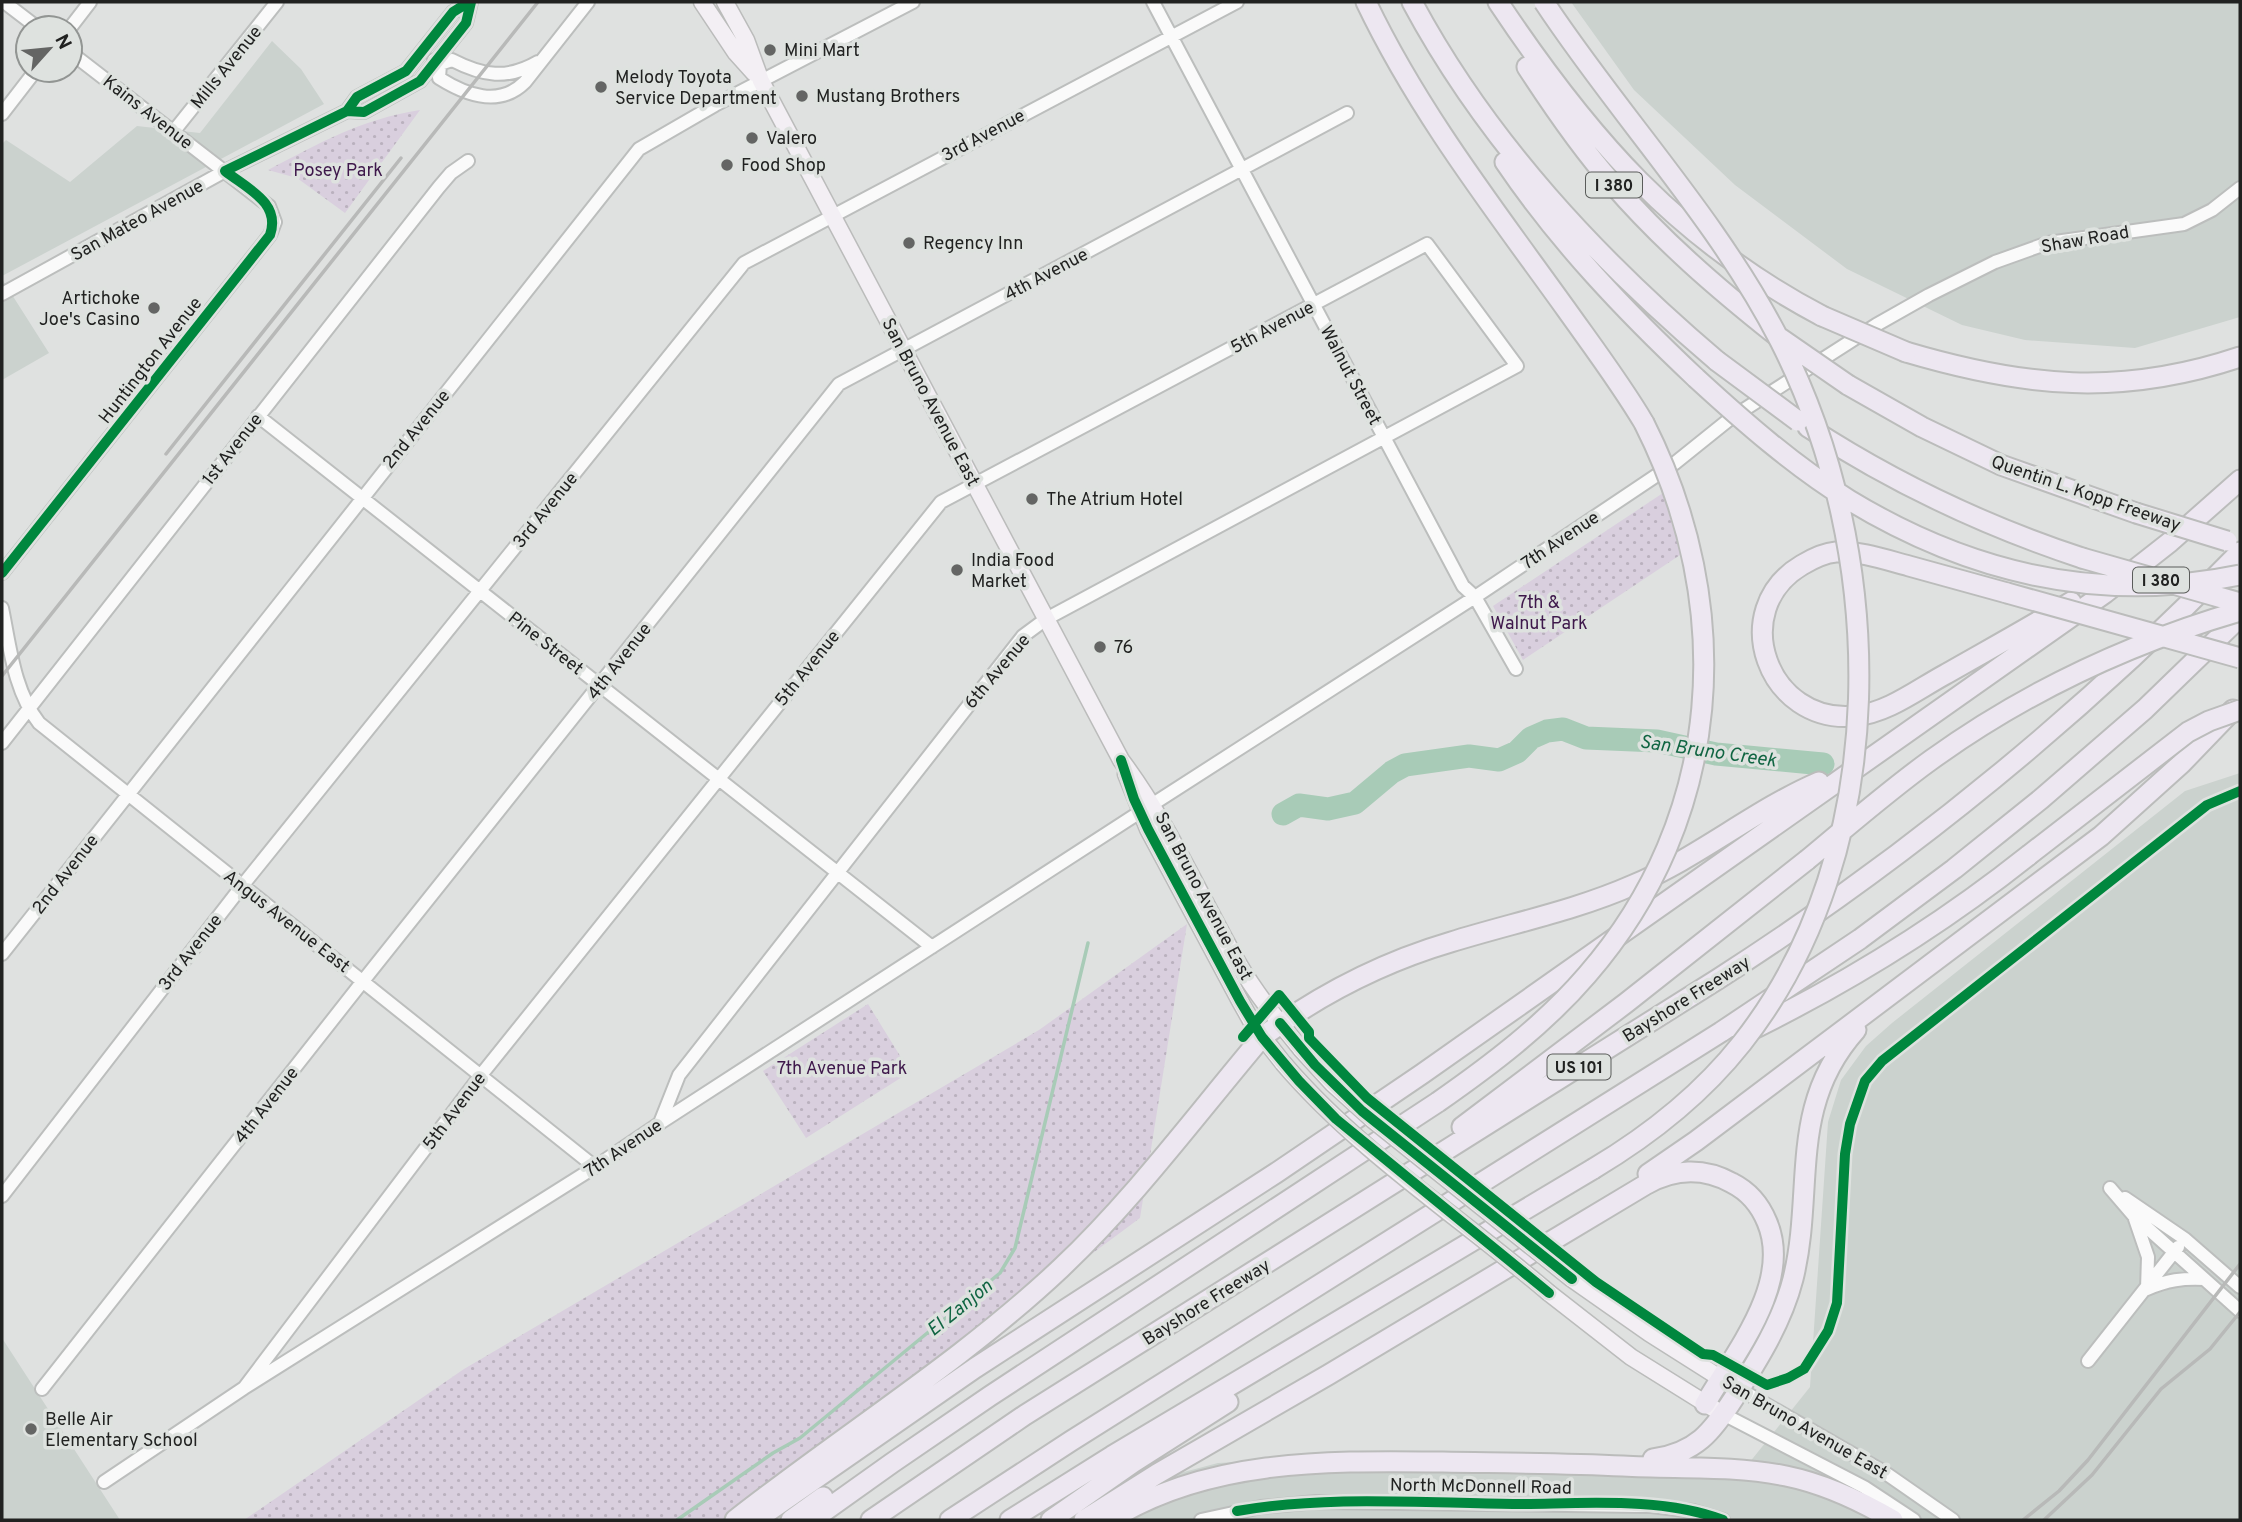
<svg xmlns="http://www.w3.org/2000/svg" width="2242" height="1522" viewBox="0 0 2242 1522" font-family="Overpass,sans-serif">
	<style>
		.built { fill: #cbd2ce }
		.grass { fill: url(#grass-dots) }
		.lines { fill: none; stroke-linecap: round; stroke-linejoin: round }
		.stream { stroke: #a8cbb7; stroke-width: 3.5 }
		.river { stroke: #a8cbb7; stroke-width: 23 }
		.minor-casing { stroke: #bcbebd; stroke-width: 16 }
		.major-casing { stroke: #bbbcbb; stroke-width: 19 }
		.highway-casing { stroke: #bbbcbb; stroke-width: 23 }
		.minor { stroke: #fafafa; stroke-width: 12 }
		.major { stroke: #f3eff4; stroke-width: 16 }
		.highway { stroke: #ede7f1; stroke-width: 19 }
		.rail { stroke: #b8b9b8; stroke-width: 3.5 }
		.major-bridge-casing { stroke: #bbbcbb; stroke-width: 19; stroke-linecap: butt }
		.highway-bridge-casing { stroke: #bbbcbb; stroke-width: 23; stroke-linecap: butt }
		.major-bridge { stroke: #f3eff4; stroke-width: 16 }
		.highway-bridge { stroke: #ede7f1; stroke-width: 19 }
		.cycleway-casing { stroke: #dee2df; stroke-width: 15 }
		.cycleway { stroke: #00873e; stroke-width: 10 }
		.poi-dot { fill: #646564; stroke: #dee2df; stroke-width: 2.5 }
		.labels { text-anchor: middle; stroke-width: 7; stroke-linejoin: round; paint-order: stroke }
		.shield { fill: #dee2df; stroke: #5a5c5a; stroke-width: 2 }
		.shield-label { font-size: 16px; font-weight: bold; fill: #212221 }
		.poi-label { font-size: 18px; fill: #212221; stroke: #dee2df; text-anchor: start }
		.street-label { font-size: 18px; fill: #212221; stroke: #dee2df }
		.park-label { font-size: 18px; fill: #3e184b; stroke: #dee2df }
		.water-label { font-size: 19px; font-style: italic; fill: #106542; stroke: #dee2df }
	</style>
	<defs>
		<pattern id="grass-dots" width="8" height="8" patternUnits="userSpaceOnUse" patternTransform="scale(1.75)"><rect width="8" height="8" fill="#d9cfde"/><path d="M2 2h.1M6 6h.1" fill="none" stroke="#bab1be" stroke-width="1.8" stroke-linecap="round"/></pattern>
	</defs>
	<rect width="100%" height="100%" fill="#dfe1e0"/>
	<path class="built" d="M 1571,2 L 2240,2 L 2240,317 L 2135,348 L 2025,340 L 1962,325 L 1847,269 L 1735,185 L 1634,90 Z
		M 272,41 L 301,69 L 324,104 L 2,276 L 2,144 L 6,140 L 70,182 L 137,126 L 200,133 Z
		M 2,279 L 49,353 L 2,380 Z
		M 2240,773 L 2240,1520 L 1080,1520 L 1161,1478 L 1218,1463 L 1278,1460 L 1745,1468 L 1810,1387 L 1828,1122 L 1841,1080 L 1866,1046 L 1892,1023 L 2185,791 Z
		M 2,1338 L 120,1520 L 2,1520 Z"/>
	<path class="grass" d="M 420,110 L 345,213 L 297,178 L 268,170 C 322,142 359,120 420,110 Z
		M 1678,483 L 1692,547 L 1523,660 L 1493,606 Z
		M 1187,924 L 1140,1218 L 984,1334 L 745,1520 L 244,1520 L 464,1369 L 1039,1030 Z
		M 868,1004 L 910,1072 L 806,1138 L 763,1071 Z"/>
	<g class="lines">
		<path class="stream" d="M 677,1520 L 773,1453 L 800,1438 L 1000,1273 L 1015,1248 L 1088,943"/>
		<path class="river" d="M 1283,814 L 1299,805 L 1328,809 L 1355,803 L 1392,772 L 1405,765 L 1469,756 L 1499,760 L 1517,752 L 1531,738 L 1547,731 L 1563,729 L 1586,738 L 1657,741 L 1716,754 L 1823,764"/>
		<g class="minor-casing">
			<path id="minor" d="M 4,2 L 38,28
				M 1153,2 L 1463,586 L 1475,597 L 1516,669
				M 70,28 L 90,2
				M 434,60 L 440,64 L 452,60 C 483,76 507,80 538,62
				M 440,64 L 439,78 C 466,95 499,108 525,82 L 588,2
				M 347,111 L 364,112 L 420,81 L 466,23 L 471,2
				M 2,114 L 36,70
				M 174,131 L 277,2
				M 2,294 L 225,171 L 347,111 L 357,97 L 406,71 L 453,12 L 469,2
				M 258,416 L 932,947
				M 2,573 L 270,235 L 275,222 L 269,206 L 70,52
				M 2,608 C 10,647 14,691 39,723 L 595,1167
				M 2,743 L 439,187 L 451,173 L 468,161
				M 1153,804 L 1475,597 L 1675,463 L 1731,418 L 1876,325 L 1929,295 L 1995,262 L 2048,243 L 2184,224 L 2212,210 L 2240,188
				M 2,954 L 639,149 L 715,105 L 913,2
				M 2110,1188 L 2134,1216 L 2240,1311
				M 2,1196 L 242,886 L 744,263 L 1237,2
				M 2125,1198 L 2185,1239 L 2240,1287
				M 2134,1216 L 2148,1257 L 2147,1289
				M 2147,1289 C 2167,1280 2183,1278 2204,1279
				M 2088,1361 L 2178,1247
				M 1720,1378 L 1884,1472 L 1953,1520
				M 244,1388 L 481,1075 L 941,502 L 1427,244 L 1517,366 L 1046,619 L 1023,636 L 679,1075 L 660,1123
				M 42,1389 L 363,981 L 839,384 L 1347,113
				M 1723,1414 L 1864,1487 L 1914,1520
				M 104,1482 L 244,1388 L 595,1167 L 660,1123 L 1140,812
				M 1201,1520 L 1261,1507 L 1316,1502 L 1651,1506 L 1693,1511 L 1723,1520"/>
		</g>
		<g class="major-casing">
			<path id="major" d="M 702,2 L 736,53 L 754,73
				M 725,2 L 746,40 L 761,81 L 1121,760 C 1169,824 1199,895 1238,963 C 1256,994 1279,1022 1301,1049
				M 1126,774 L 1148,829 L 1240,1001 L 1254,1026 L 1283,1063
				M 1572,1279 L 1649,1333 L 1720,1378
				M 1549,1293 L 1631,1357 L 1716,1410"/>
		</g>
		<g class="highway-casing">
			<path id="highway" d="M 1366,2 C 1419,113 1495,210 1566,309 C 1593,347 1621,384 1644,423
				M 1412,2 C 1487,142 1597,259 1717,361
				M 1498,2 C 1588,137 1676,239 1822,316
				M 1527,67 C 1553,107 1580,147 1612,183 C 1661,240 1718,289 1776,335
				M 1505,162 C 1559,242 1626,312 1696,378
				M 1906,352 C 2024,387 2121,397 2240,357
				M 1848,385 L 1922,427 L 2001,465 L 2136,513
				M 1808,427 C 1894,483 1985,526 2082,558
				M 2007,593 C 1974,584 1942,575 1909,566 C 1886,560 1861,551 1836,552 C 1824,553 1812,559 1802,565 C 1726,610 1768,725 1855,716 C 1888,713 1918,689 1946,674 C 1988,650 2030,627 2071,602
				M 1743,1034 C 1844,985 1941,925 2029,855
				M 1462,1127 L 1626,1003 L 1807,860
				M 1648,1174 L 1696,1141 L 2101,836 L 2181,764 L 2233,710
				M 1653,1459 C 1696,1453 1712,1432 1734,1398 C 1758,1360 1782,1322 1793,1279 C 1815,1190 1787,1107 1856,1030
				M 735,1520 C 843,1435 960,1363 1061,1268 C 1135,1198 1196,1115 1262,1037 C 1319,995 1383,962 1451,942 C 1512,923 1574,911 1633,885 C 1698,858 1754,810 1819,782
				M 756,1520 L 975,1368 L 1276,1173 L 1422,1074 L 2105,593 L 2170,542 L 2240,480
				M 791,1520 L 823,1497
				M 812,1520 L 892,1463 L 990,1396 L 1438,1102
				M 871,1520 L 1025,1415 L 1718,979 C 1908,857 2083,714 2240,552
				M 950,1520 L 1071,1441 L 1721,1032 L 1860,939 L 1954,869 L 2041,799 L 2145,709 L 2240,617
				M 1010,1520 L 1112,1456 L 1593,1169
				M 1051,1520 L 1134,1462 L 1228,1402
				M 1084,1520 L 1157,1474 L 1328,1375 L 1645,1185 C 1673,1169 1703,1167 1732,1183 C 1748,1191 1760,1205 1767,1222 C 1793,1283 1734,1354 1705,1404
				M 1110,1520 C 1209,1458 1330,1461 1443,1462 C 1503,1463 1563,1463 1623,1466 C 1677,1469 1732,1465 1786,1476 C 1825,1484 1859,1500 1893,1520"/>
		</g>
		<use href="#minor" class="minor"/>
		<use href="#major" class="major"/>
		<use href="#highway" class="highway"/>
		<path class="rail" d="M 166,454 L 401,158
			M 2,676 L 538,2
			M 2023,1520 L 2059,1491 L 2088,1460 L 2240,1264
			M 2044,1520 L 2092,1475 L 2161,1389 L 2210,1349 L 2240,1312"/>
		<g class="major-bridge-casing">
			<path id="major-bridge" d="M 1301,1049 L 1333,1084 L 1373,1120 L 1572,1279
				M 1283,1063 C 1359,1152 1460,1217 1549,1293"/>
		</g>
		<g class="highway-bridge-casing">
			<path id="highway-bridge" d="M 1544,2 C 1620,117 1717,218 1780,341 C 1888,553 1894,850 1742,1043 C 1701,1095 1650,1135 1593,1169
				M 1822,316 L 1906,352
				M 1780,338 L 1848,385
				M 1717,361 L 1798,421
				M 1696,378 C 1744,422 1794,466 1849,500 C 1971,574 2100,604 2240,575
				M 2136,513 L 2227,541
				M 2082,558 L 2240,603
				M 2007,593 L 2240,658
				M 2029,855 L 2188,732 L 2209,721 L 2240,710
				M 1807,860 C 1848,826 1888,791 1931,760 C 2024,693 2130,643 2240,611
				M 1438,1102 C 1491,1065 1544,1025 1587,975 C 1724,817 1737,607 1644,423"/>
		</g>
		<use href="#major-bridge" class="major-bridge"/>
		<use href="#highway-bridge" class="highway-bridge"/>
		<g class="cycleway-casing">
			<path id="cycleway" d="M 347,111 L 364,112 L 420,81 L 466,23 L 471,2
				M 2,573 L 270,235 C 281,203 248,189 225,171 L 347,111 L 357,97 L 406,71 L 453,12 L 469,2
				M 1121,760 L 1134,799 L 1148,829 L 1240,1001 L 1262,1037 L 1299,1081 L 1336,1119 L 1549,1293
				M 1280,1023 L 1315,1065 L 1362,1111 L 1572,1279
				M 1243,1037 L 1279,995 L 1309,1032 L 1309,1038 L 1367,1098 L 1596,1282 L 1703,1354 L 1713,1355 L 1767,1385 L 1788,1378 L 1804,1369 L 1828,1331 L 1837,1303 L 1845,1154 L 1850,1124 L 1865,1081 L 1882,1061 L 2207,805 L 2240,791
				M 1237,1511 C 1328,1495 1421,1503 1513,1504 C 1579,1504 1661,1496 1723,1520"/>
		</g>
		<use href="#cycleway" class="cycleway"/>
	</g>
	<g class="poi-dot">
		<circle cx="770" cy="50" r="7"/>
		<circle cx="601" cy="87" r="7"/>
		<circle cx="802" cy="96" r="7"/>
		<circle cx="752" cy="138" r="7"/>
		<circle cx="727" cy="165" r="7"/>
		<circle cx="909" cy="243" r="7"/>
		<circle cx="154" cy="308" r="7"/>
		<circle cx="1032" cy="499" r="7"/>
		<circle cx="957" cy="570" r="7"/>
		<circle cx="1100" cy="647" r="7"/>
		<circle cx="31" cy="1429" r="7"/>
	</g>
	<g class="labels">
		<g class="shield">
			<rect x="1586" y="172.5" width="56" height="25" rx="5"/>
			<rect x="2133" y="567.5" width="56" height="25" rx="5"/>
			<rect x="1547.5" y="1054.5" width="63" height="25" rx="5"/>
		</g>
		<g class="shield-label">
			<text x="1614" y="191">I 380</text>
			<text x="2161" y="586">I 380</text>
			<text x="1579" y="1073">US 101</text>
		</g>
		<g class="poi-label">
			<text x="784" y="56">Mini Mart</text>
			<text x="615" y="83">Melody Toyota<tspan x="615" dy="21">Service Department</tspan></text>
			<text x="816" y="102">Mustang Brothers</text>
			<text x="766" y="144">Valero</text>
			<text x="741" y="171">Food Shop</text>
			<text x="923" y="249">Regency Inn</text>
			<text x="140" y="304" text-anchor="end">Artichoke<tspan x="140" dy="21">Joe's Casino</tspan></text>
			<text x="1046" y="505">The Atrium Hotel</text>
			<text x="971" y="566">India Food<tspan x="971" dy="21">Market</tspan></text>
			<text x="1114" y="653">76</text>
			<text x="45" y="1425">Belle Air<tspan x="45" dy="21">Elementary School</tspan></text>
		</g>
		<g class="street-label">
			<text transform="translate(226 67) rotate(-51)" y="6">Mills Avenue</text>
			<text transform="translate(148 112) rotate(38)" y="6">Kains Avenue</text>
			<text transform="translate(983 135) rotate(-28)" y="6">3rd Avenue</text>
			<text transform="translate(137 220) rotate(-29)" y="6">San Mateo Avenue</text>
			<text transform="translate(2085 239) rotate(-10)" y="6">Shaw Road</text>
			<text transform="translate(1046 274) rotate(-28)" y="6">4th Avenue</text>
			<text transform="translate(1272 327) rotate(-28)" y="6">5th Avenue</text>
			<text transform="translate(150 360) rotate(-52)" y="6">Huntington Avenue</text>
			<text transform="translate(1351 375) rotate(62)" y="6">Walnut Street</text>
			<text transform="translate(931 402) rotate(62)" y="6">San Bruno Avenue East</text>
			<text transform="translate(416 429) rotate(-51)" y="6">2nd Avenue</text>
			<text transform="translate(232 449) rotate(-52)" y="6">1st Avenue</text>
			<text transform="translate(2086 493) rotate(19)" y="6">Quentin L. Kopp Freeway</text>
			<text transform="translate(545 510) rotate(-51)" y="6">3rd Avenue</text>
			<text transform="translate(1560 540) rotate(-34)" y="6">7th Avenue</text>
			<text transform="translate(546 643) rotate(38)" y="6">Pine Street</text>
			<text transform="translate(619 661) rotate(-52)" y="6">4th Avenue</text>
			<text transform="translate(807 668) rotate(-51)" y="6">5th Avenue</text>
			<text transform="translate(997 671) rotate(-50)" y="6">6th Avenue</text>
			<text transform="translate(65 874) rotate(-52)" y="6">2nd Avenue</text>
			<text transform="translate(1204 896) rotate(62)" y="6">San Bruno Avenue East</text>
			<text transform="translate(287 921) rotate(38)" y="6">Angus Avenue East</text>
			<text transform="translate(190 952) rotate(-52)" y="6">3rd Avenue</text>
			<text transform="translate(1686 999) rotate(-32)" y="6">Bayshore Freeway</text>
			<text transform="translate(266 1105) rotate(-52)" y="6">4th Avenue</text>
			<text transform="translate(454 1111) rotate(-53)" y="6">5th Avenue</text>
			<text transform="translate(623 1148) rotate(-34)" y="6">7th Avenue</text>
			<text transform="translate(1206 1302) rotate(-32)" y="6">Bayshore Freeway</text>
			<text transform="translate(1805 1427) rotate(30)" y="6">San Bruno Avenue East</text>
			<text transform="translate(1481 1486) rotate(1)" y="6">North McDonnell Road</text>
		</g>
		<g class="park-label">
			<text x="338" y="176">Posey Park</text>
			<text x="1539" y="608">7th &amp;<tspan x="1539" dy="21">Walnut Park</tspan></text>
			<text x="842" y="1074">7th Avenue Park</text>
		</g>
		<g class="water-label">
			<text transform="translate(1708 750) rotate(8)" y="7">San Bruno Creek</text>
			<text transform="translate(959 1307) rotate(-39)" y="7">El Zanjon</text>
		</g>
	</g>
	<rect width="2242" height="1522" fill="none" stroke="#212221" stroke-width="7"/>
	<g transform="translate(49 49) rotate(63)"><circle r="33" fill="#dee2df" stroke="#929593" stroke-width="2"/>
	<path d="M0-5L12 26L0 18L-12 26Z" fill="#646564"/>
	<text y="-10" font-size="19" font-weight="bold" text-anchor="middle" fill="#212221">N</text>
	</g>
</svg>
